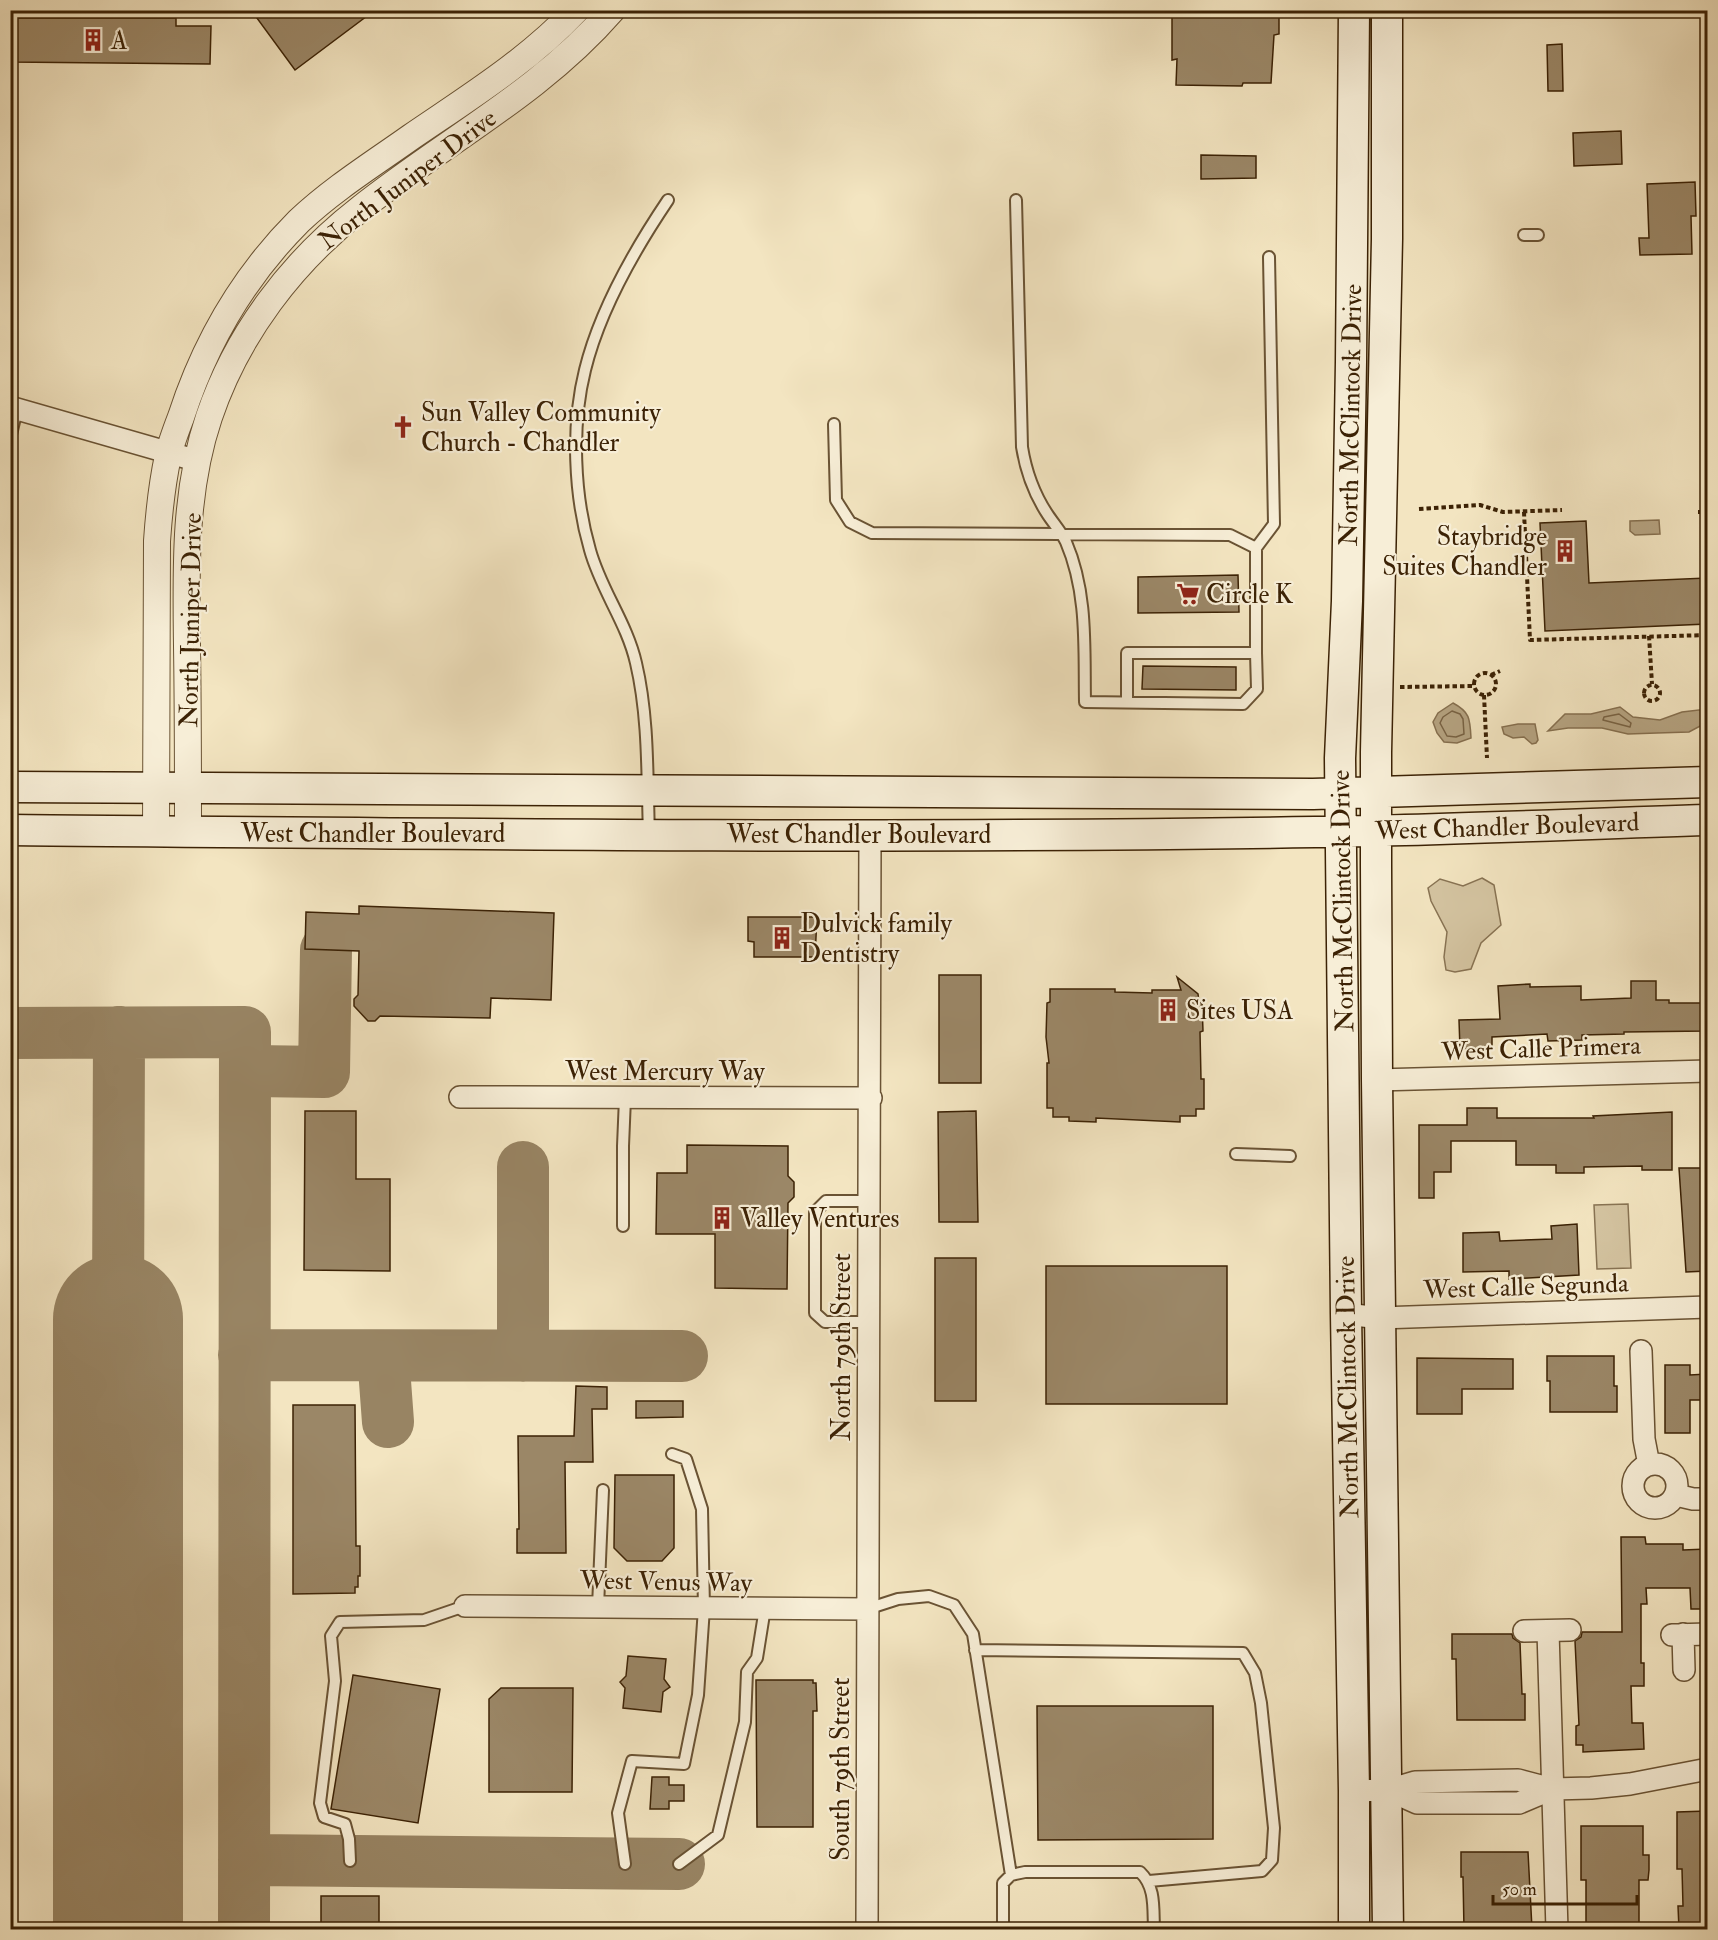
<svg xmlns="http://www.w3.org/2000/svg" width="1718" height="1940" viewBox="0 0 1718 1940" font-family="'IM FELL Double Pica',serif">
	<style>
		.green { fill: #d4c4a1; stroke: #887353; stroke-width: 1.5 }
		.water { fill: #b5a381; stroke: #856f4f; stroke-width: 1.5 }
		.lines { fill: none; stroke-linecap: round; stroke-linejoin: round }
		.shore { stroke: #786243; stroke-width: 1.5 }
		.taxiway { stroke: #988463; stroke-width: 52 }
		.runway { stroke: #988463; stroke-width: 130 }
		.building { fill: #9b8767; stroke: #3c2205; stroke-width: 1.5 }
		.service-casing { stroke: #6a5334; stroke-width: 14 }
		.minor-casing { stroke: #6a5334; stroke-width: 24 }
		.tertiary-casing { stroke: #6a5334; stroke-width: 28 }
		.secondary-casing { stroke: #3c2205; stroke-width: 33 }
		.path { stroke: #3c2205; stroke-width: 4; stroke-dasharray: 4.5 3; stroke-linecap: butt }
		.service { stroke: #f7eed7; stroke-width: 10 }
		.minor { stroke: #f7eed7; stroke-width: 21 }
		.tertiary { stroke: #f7eed7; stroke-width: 26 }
		.secondary { stroke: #f7eed7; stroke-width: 30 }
		.labels { text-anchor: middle; stroke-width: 4.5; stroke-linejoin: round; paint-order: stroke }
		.poi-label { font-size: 26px; fill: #3c2205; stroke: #f7eed7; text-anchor: start }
		.street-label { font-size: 26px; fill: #3c2205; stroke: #f7eed7 }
	</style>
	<rect width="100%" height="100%" fill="#f3e5c1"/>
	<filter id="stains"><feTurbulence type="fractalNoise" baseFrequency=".00333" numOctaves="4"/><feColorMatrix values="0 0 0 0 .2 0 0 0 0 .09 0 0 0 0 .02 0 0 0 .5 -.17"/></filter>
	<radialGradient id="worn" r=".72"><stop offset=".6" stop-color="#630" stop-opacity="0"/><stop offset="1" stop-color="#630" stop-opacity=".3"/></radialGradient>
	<path class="green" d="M 1482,878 L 1494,885 L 1501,925 L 1481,943 L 1471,969 L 1455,972 L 1446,970 L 1444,957 L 1447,932 L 1431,901 L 1428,888 L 1440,879 L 1463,886 Z
		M 1628,1204 L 1631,1268 L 1597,1269 L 1594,1205 Z"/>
	<path class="water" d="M 1659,520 L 1660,534 L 1635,535 L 1630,531 L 1630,521 Z
		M 1453,703 C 1470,712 1470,719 1471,738 L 1457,743 L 1444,742 L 1437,733 L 1433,722 L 1438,713 Z
		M 1620,707 L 1633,717 L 1660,720 L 1682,712 L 1707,709 L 1707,725 L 1702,725 L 1689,732 L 1657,733 L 1628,734 L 1602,728 L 1568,728 L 1548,731 L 1565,714 L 1591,714 Z
		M 1518,724 L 1535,724 L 1538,740 L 1536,743 L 1532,744 L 1524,737 L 1513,738 L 1504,734 L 1502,727 Z"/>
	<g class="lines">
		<path class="shore" d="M 1452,711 L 1460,714 L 1463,719 L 1464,734 L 1456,737 L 1447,736 L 1440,723 L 1443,717 Z
			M 1619,714 L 1631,723 L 1630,727 L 1603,720 L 1604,717 Z"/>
		<path class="taxiway" d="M 10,1033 L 245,1032 L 244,1930
			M 245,1071 L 324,1072 L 326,950
			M 118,1319 L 119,1032
			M 244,1355 L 682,1356
			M 372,1356 L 384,1368 L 388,1422
			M 523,1356 L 523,1167
			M 244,1860 L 679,1864"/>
		<path class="runway" d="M 118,1930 L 118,1319"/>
	</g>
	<path class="building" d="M 251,10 L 375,10 L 295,70 Z
		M 1172,10 L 1279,10 L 1279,34 L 1274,35 L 1271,83 L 1243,83 L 1242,86 L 1176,85 L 1177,59 L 1172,60 Z
		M 10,18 L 176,18 L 176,26 L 211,26 L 210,64 L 10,62 Z
		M 1562,44 L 1563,91 L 1548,91 L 1547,45 Z
		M 1621,131 L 1622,164 L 1574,166 L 1573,133 Z
		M 1201,155 L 1256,156 L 1256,178 L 1201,179 Z
		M 1695,182 L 1696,216 L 1691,216 L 1692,254 L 1640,255 L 1639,238 L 1649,238 L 1647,184 Z
		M 1586,521 L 1589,583 L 1707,578 L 1707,624 L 1545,631 L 1540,523 Z
		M 1238,575 L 1239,612 L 1138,613 L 1138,577 Z
		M 1143,666 L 1236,667 L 1236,690 L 1142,689 Z
		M 359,906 L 554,913 L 551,1000 L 491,998 L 490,1018 L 380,1016 L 375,1021 L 368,1021 L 354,1006 L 354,999 L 358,995 L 359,951 L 305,949 L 306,912 L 359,914 Z
		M 748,917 L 817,917 L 815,957 L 754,957 L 754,942 L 748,941 Z
		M 939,975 L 981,975 L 981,1083 L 939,1083 Z
		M 1177,977 L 1198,994 L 1199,1002 L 1202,1003 L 1203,1031 L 1200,1032 L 1201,1079 L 1204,1079 L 1204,1109 L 1196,1109 L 1196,1116 L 1180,1116 L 1180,1122 L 1096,1118 L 1096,1122 L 1069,1121 L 1069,1117 L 1053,1117 L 1053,1108 L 1047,1108 L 1047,1063 L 1049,1063 L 1046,1037 L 1047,1003 L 1050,1002 L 1050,989 L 1115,989 L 1115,992 L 1152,993 L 1152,990 L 1181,990 Z
		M 1631,981 L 1656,981 L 1656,1000 L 1669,1000 L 1669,1003 L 1706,1003 L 1706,1031 L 1624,1032 L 1624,1034 L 1582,1035 L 1582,1040 L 1548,1041 L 1547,1034 L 1492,1037 L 1492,1049 L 1460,1049 L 1459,1020 L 1500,1019 L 1498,986 L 1530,984 L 1530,987 L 1581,986 L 1581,1000 L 1631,998 Z
		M 1467,1108 L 1497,1108 L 1497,1118 L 1594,1118 L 1593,1116 L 1672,1112 L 1672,1170 L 1642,1170 L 1642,1166 L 1584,1167 L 1584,1173 L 1556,1173 L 1556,1165 L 1516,1165 L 1516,1141 L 1451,1141 L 1451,1172 L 1434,1172 L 1434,1198 L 1419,1198 L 1419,1125 L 1467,1125 Z
		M 305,1111 L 356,1111 L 356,1179 L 390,1179 L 390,1271 L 304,1270 Z
		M 976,1111 L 978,1222 L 939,1222 L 938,1112 Z
		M 687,1145 L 788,1146 L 788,1176 L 794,1182 L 794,1197 L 788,1203 L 787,1289 L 715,1288 L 715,1234 L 656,1234 L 657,1173 L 687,1173 Z
		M 1679,1168 L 1707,1168 L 1707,1271 L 1686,1272 Z
		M 1577,1224 L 1579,1275 L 1509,1279 L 1509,1271 L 1463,1272 L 1463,1233 L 1499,1232 L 1500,1241 L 1552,1239 L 1551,1226 Z
		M 935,1258 L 976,1258 L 976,1401 L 935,1401 Z
		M 1046,1266 L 1227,1266 L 1227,1404 L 1046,1404 Z
		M 1547,1356 L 1614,1356 L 1614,1386 L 1617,1386 L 1617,1412 L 1550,1412 L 1550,1381 L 1547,1381 Z
		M 1417,1358 L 1513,1359 L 1513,1389 L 1462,1389 L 1462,1414 L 1417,1414 Z
		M 1665,1365 L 1690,1365 L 1690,1375 L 1707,1374 L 1707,1400 L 1690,1400 L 1690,1433 L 1665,1433 Z
		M 576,1386 L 607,1387 L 607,1409 L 592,1409 L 593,1462 L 565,1462 L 566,1553 L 517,1553 L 517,1529 L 519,1529 L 518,1436 L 574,1436 Z
		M 636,1401 L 683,1401 L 683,1417 L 636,1418 Z
		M 293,1405 L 355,1405 L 356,1546 L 360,1546 L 360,1576 L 358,1576 L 358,1587 L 355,1587 L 355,1593 L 293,1594 Z
		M 615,1475 L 674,1475 L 674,1548 L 662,1561 L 627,1561 L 614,1548 Z
		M 1621,1537 L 1645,1537 L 1646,1544 L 1683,1544 L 1683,1550 L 1707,1549 L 1707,1609 L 1691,1609 L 1690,1588 L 1646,1588 L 1647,1604 L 1641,1604 L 1641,1663 L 1644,1663 L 1644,1686 L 1631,1686 L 1632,1723 L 1643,1723 L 1644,1749 L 1583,1752 L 1583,1745 L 1576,1745 L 1576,1726 L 1579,1725 L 1575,1641 L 1581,1637 L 1582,1632 L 1622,1632 Z
		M 1452,1634 L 1512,1634 L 1513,1638 L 1520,1643 L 1522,1694 L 1525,1694 L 1525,1720 L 1457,1720 L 1456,1659 L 1452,1659 Z
		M 628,1656 L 666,1659 L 664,1679 L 670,1687 L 663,1692 L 661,1712 L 623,1708 L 625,1688 L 620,1682 L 626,1676 Z
		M 353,1675 L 440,1689 L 418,1823 L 331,1809 Z
		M 756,1680 L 813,1680 L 813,1683 L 816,1683 L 817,1711 L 813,1711 L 813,1827 L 757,1827 Z
		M 501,1688 L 573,1688 L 572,1792 L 489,1792 L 489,1699 Z
		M 1037,1706 L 1213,1706 L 1213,1839 L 1038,1840 Z
		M 652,1777 L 669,1777 L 669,1785 L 684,1785 L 684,1801 L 669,1801 L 669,1809 L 650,1809 Z
		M 1707,1811 L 1707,1929 L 1679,1929 L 1678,1906 L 1683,1906 L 1682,1869 L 1677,1869 L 1677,1812 Z
		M 1581,1826 L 1643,1826 L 1643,1855 L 1649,1855 L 1649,1870 L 1648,1880 L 1639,1880 L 1639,1929 L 1586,1929 L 1586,1880 L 1581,1880 Z
		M 1461,1852 L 1528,1852 L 1532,1929 L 1464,1929 L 1463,1877 L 1461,1877 Z
		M 321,1896 L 379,1896 L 379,1929 L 321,1929 Z"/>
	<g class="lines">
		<g class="service-casing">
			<path id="service" d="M 1016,200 L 1022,447 C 1026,472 1034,494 1048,515 C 1054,524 1062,533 1066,542 C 1088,593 1084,648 1085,702 L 1243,704 L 1257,689 L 1256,653
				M 1524,235 L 1538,235
				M 834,424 L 836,500 L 850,522 L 872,533 L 1230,535 L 1256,548
				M 10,439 L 17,409
				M 1127,702 L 1127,653 L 1256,653 L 1256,548 L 1274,524 L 1269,257
				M 649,835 C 647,778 649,718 636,663 C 627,623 601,590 590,550 C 574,495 571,426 585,370 C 599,313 635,249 668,200
				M 1236,1154 L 1290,1156
				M 623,1226 L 623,1146 L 625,1098
				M 868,1322 L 825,1322 L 815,1313 L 815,1212 L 826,1201 L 870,1201
				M 598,1607 L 603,1490
				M 867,1609 L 898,1599 L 929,1596 L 954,1605 L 973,1634 L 1011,1875
				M 975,1650 L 1243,1653 L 1255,1673 L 1261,1703 L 1274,1828 L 1272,1860 L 1262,1871 L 1149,1881
				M 350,1861 L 349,1839 L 345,1824 L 324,1817 L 320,1803 L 335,1681 L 331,1636 L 340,1622 L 424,1620 L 465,1606
				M 625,1864 L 618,1813 L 632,1761 L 684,1764 L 698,1695 L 704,1608 L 702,1509 L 686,1459 L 672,1454
				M 679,1864 L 718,1835 L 745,1722 L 747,1672 L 757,1658 L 765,1608
				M 1003,1930 L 1003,1883 L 1011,1875 L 1025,1872 L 1140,1872 C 1156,1887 1153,1909 1154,1930"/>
		</g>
		<g class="minor-casing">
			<path id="minor" d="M 10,407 L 198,461
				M 1377,1080 L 1708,1071
				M 460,1097 L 871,1098
				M 1346,1314 L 1380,1318 L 1708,1307
				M 1641,1351 L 1644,1439 L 1649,1465
				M1633 1486a22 22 0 1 1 44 0a22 22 0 1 1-44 0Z
				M 1676,1495 L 1693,1499 L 1708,1499
				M 465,1606 L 867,1609
				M 1524,1631 L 1570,1630
				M 1548,1631 L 1557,1930
				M 1683,1634 L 1684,1670
				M 1672,1635 L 1708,1634
				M 1388,1790 L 1417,1803 L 1519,1803 L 1552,1789
				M 1354,1791 L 1388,1790 L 1415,1782 L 1518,1780 L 1552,1789 L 1591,1788 L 1630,1784 L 1708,1769
				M 867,1930 L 870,834"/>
		</g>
		<g class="tertiary-casing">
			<path id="tertiary" d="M 156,831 L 157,541 C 159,512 162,484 168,456 C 171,443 176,430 181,417 C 205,343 244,276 299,221 C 333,189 373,164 411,137 C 468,98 528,61 576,10
				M 188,832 C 188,770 188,708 187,646 C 186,569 184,491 209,417 C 237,334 292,262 360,209 C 444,142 540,93 612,10"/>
		</g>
		<g class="secondary-casing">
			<path id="secondary" d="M 1354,10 L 1351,362 L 1347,601 L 1340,758 L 1346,1314 L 1354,1791 L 1354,1930
				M 1387,10 L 1387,239 L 1376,752 L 1376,865 L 1377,1080 L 1388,1930
				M 10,787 L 1313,794 L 1708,782
				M 10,830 C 445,834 881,839 1315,832 C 1446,830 1577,824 1708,820"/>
		</g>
		<path class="path" d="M 1419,509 L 1480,505 L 1503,512 L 1562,510
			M 1524,512 L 1530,640 L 1708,635
			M 1698,512 L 1708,512
			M 1649,636 L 1652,684
			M1474 684a11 11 0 1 1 22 0a11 11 0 1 1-22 0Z
			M 1491,675 L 1500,671
			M1644 693a8 8 0 1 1 16 0a8 8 0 1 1-16 0Z
			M 1400,687 L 1474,686
			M 1484,695 L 1487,758"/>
		<use href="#service" class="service"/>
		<use href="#minor" class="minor"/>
		<use href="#tertiary" class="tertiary"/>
		<use href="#secondary" class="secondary"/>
	</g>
	<defs>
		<g id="building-bare" transform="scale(1.8)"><path d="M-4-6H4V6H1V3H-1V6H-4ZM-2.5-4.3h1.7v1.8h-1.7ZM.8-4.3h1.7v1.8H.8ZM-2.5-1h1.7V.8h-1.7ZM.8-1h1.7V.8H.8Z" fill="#8f2418" stroke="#f7eed7" stroke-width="2.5" paint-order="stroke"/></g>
		<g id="church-bare" transform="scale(1.8)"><path d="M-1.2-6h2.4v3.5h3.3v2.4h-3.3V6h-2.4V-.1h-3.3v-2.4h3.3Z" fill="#8f2418" stroke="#f7eed7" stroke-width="2.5" paint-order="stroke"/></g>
		<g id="supermarket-bare" transform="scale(1.8)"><path d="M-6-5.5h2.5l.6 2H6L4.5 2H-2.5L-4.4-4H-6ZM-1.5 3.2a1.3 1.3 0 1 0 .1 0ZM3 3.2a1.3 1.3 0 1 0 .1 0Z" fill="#8f2418" stroke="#f7eed7" stroke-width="2.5" paint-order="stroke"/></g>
	</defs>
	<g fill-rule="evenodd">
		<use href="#building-bare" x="93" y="40"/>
		<use href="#church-bare" x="403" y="427"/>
		<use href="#building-bare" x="1565" y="551"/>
		<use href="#supermarket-bare" x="1188" y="594"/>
		<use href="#building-bare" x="782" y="938"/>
		<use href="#building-bare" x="1168" y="1010"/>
		<use href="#building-bare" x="722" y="1218"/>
	</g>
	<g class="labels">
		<g class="poi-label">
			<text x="111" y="49">A</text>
			<text x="421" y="421">Sun Valley Community<tspan x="421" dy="30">Church - Chandler</tspan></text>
			<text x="1547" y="545" text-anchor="end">Staybridge<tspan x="1547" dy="30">Suites Chandler</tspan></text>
			<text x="1206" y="603">Circle K</text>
			<text x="800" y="932">Dulvick family<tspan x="800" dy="30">Dentistry</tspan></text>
			<text x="1186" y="1019">Sites USA</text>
			<text x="740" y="1227">Valley Ventures</text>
		</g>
		<g class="street-label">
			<text transform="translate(407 179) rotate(-37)" y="9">North Juniper Drive</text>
			<text transform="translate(1350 415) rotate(-89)" y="9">North McClintock Drive</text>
			<text transform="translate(190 620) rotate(-89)" y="9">North Juniper Drive</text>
			<text transform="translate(1507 826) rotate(-2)" y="9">West Chandler Boulevard</text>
			<text x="373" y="842">West Chandler Boulevard</text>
			<text x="859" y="843">West Chandler Boulevard</text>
			<text transform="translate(1342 901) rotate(-91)" y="9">North McClintock Drive</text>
			<text transform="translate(1541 1048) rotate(-2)" y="9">West Calle Primera</text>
			<text x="665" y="1080">West Mercury Way</text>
			<text transform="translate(1526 1286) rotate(-2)" y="9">West Calle Segunda</text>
			<text transform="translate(841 1347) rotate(-90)" y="9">North 79th Street</text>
			<text transform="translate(1347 1387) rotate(-91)" y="9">North McClintock Drive</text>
			<text transform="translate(666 1581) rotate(1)" y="9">West Venus Way</text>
			<text transform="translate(840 1769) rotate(-90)" y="9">South 79th Street</text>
		</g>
	</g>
	<rect width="1718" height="1940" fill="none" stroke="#f3e5c1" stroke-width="36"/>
	<rect x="12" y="12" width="1694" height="1916" fill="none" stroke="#3c2205" stroke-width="3"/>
	<rect x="18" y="18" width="1682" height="1904" fill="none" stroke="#3c2205" stroke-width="1.5"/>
	<path d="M1493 1895v9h144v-9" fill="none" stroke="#3c2205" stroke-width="3"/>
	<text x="1502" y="1895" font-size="18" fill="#3c2205" stroke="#f7eed7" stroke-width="4.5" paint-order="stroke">50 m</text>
	<rect width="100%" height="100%" filter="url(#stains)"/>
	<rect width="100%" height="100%" fill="url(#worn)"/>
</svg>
